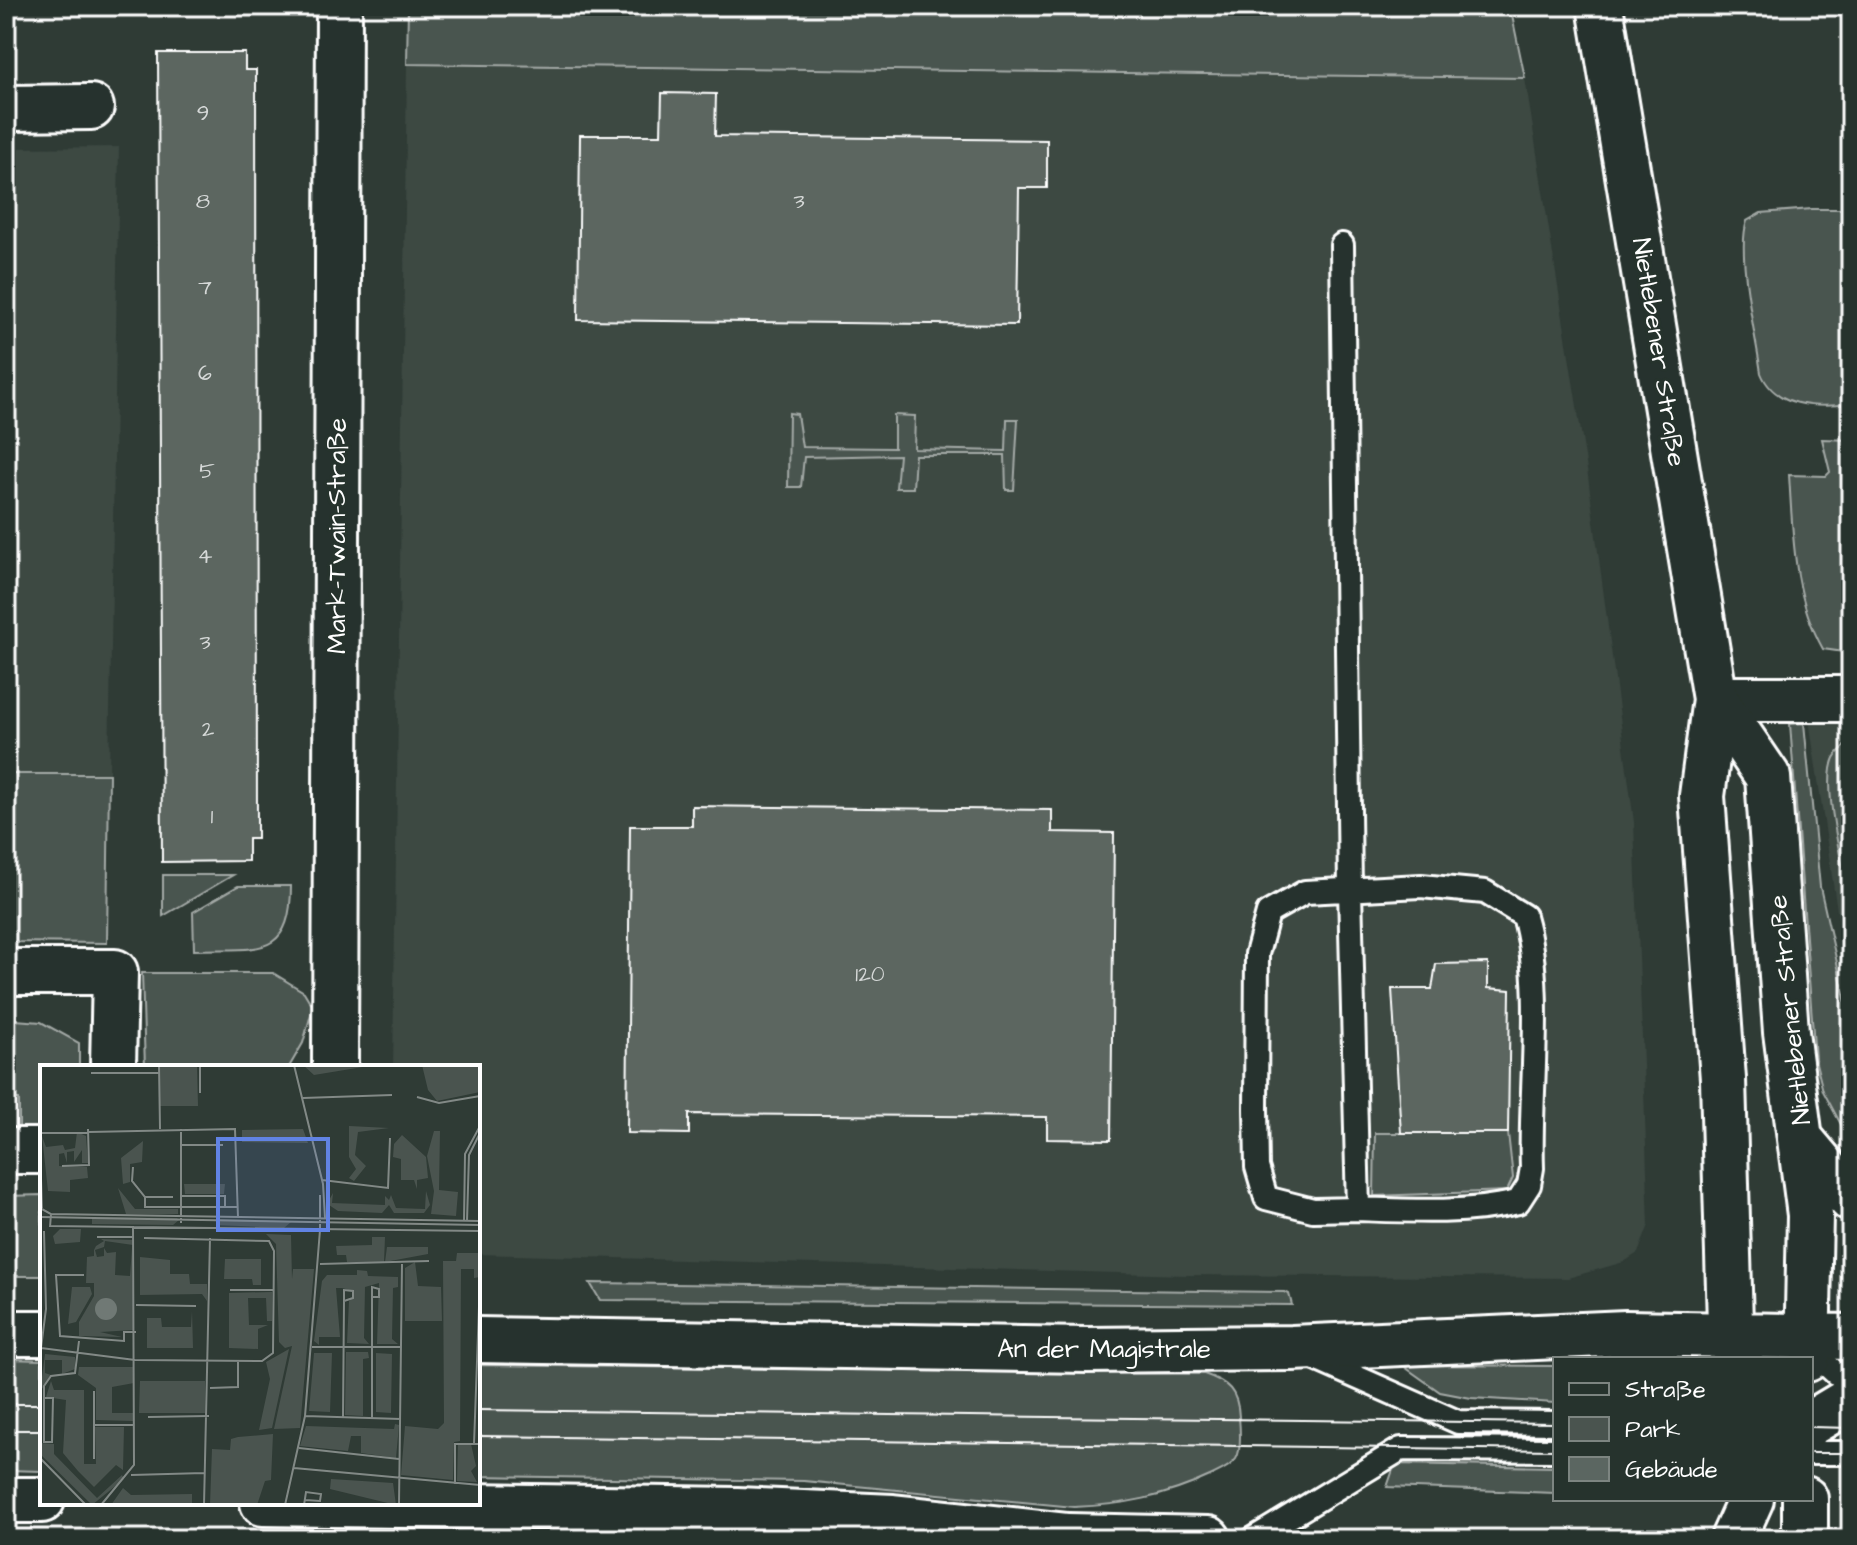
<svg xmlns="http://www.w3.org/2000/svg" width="1857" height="1545" viewBox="0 0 1857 1545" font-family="'Architects Daughter',sans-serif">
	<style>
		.built { fill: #3c4842 }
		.green { fill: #4a544f; stroke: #a4aaa7; stroke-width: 2 }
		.building { fill: #5b6661; stroke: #fff; stroke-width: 2 }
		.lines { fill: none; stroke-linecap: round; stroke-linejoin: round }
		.service-casing { stroke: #fff; stroke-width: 28 }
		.minor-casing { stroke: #fff; stroke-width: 50 }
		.secondary-casing { stroke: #fff; stroke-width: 50 }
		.service { stroke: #26332d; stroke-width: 22 }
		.minor { stroke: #26332d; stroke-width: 44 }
		.secondary { stroke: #26332d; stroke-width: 44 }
		.tram { stroke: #fff; stroke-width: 2 }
		.labels { text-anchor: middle; stroke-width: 6; stroke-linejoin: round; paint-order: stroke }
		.number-label { font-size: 22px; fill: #d6d9d8 }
		.street-label { font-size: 26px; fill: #fff; stroke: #26332d }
		.inset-road { fill: none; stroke: #828986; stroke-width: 2 }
		.view { fill: #6183e4; fill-opacity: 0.15; stroke: #6183e4; stroke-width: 4 }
		.inset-edge { fill: none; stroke: #fff; stroke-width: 4 }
	</style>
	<rect width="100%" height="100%" fill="#2f3b35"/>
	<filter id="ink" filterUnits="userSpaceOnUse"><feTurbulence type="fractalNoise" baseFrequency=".0125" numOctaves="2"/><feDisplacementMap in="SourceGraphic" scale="16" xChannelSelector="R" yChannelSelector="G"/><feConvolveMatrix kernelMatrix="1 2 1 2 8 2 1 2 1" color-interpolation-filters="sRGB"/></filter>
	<g filter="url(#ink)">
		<path class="built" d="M 407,64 L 1525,78 L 1588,476 L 1634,822 L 1649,1225 L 1638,1253 L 1624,1262 L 1568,1278 L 1185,1275 L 478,1254 L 478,1067 L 393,1067 Z
			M 119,147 L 109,774 L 6,774 L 6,148 Z
			M 1806,699 L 1851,699 L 1851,1006 Z"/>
		<path class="green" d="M 408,6 L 1510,6 L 1525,78 L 407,64 Z
			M 1812,209 L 1851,209 L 1851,404 C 1817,408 1775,408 1761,373 C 1756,336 1736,253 1747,221 L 1761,213 Z
			M 789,413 L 797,414 L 802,447 L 894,448 L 894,415 L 915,416 L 914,449 L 1006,451 L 1007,419 L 1018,419 L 1014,490 L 1006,490 L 1005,455 L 915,455 L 913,488 L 896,488 L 899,455 L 804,457 L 801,487 L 788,487 Z
			M 1822,439 L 1851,440 L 1851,653 L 1823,649 C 1793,596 1793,535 1789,475 L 1826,476 L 1830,472 Z
			M 1804,723 L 1820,887 L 1851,1025 L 1851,1143 L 1823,1091 L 1815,1059 L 1790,724 Z
			M 1851,741 L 1851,893 C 1841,866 1822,784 1834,758 C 1837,752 1846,746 1851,741 Z
			M 6,774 L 109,774 L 107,943 L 6,942 Z
			M 163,875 L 233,875 L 163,916 Z
			M 238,886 L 291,886 C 291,962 254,947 194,950 L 193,912 Z
			M 142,973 L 273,973 L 304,992 L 313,1007 L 303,1043 L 289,1067 L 145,1067 Z
			M 15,1020 L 41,1022 L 79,1043 L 79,1067 L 42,1067 L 42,1134 L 19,1135 L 19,1099 L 6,1099 L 6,1056 L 12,1056 Z
			M 1375,1133 L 1508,1133 L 1513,1178 L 1507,1191 L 1374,1196 Z
			M 42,1195 L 42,1276 L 6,1276 L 6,1196 Z
			M 590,1283 L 1285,1292 L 1289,1294 L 1292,1305 L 600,1300 Z
			M 6,1359 L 42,1360 L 42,1471 L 6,1470 Z
			M 478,1365 L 1204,1374 C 1228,1382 1238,1391 1239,1417 C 1240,1428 1242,1450 1236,1459 C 1231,1467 1218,1472 1210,1476 C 1165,1497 1124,1505 1074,1507 L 804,1481 L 478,1476 Z
			M 1402,1365 L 1555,1366 L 1555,1403 L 1471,1398 L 1440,1392 Z
			M 1395,1464 L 1555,1467 L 1555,1493 L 1387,1487 Z"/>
		<path class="building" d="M 158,53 L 245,53 L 245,70 L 256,70 L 257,839 L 248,839 L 248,861 L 162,862 Z
			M 662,93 L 716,94 L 715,136 L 1047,140 L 1047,188 L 1019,188 L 1017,325 L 578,320 L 580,135 L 661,135 Z
			M 692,806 L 1052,810 L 1052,832 L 1114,833 L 1111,1140 L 1047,1139 L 1047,1117 L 689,1114 L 689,1134 L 627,1133 L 630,826 L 692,826 Z
			M 1488,963 L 1488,988 L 1510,990 L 1508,1133 L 1401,1133 L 1392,989 L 1432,989 L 1436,964 Z"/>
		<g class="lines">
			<g class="service-casing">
				<path id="service" d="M 1342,245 L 1350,890 L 1358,1209 C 1412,1211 1466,1214 1518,1202 L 1529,1185 L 1532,1168 C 1529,1091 1545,988 1524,916 L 1485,892 L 1421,886 L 1305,892 L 1268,913 L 1257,954 L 1256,1109 L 1257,1167 L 1266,1198 L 1313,1210 L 1358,1209
					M 1812,1344 L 1819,1358 L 1851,1387
					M 1311,1357 L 1458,1422 L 1555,1423
					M 1811,1453 L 1851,1453
					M 1253,1539 L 1401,1449 L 1555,1450"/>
			</g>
			<g class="minor-casing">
				<path id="minor" d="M 6,108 L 91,107
					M 1715,699 L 1851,699
					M 6,972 L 115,972 L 113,1067
					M 335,1067 L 339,6
					M 6,1151 L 42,1151"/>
			</g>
			<g class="secondary-casing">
				<path id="secondary" d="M 1600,6 L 1715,699 L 1702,796 L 1723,1079 L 1731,1359
					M 1715,699 L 1768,777 L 1786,1032 L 1810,1215 L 1807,1359
					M 1802,1141 L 1851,1199
					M 6,1333 L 42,1333
					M 478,1340 L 1087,1350 L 1292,1348 L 1626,1333 L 1851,1337
					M 1811,1423 L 1851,1399
					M 6,1500 L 42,1500
					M 263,1503 L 737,1510 L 893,1517 L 1068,1536 L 1208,1539
					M 1733,1539 L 1751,1499
					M 1805,1539 L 1805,1499"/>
			</g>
			<use href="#service" class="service"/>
			<use href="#minor" class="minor"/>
			<use href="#secondary" class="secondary"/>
			<path class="tram" d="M 6,1404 L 42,1404
				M 478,1410 L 1555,1423
				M 1811,1427 L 1851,1428
				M 6,1430 L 42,1430
				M 478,1436 L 1555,1450
				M 1811,1453 L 1851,1453"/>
		</g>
	</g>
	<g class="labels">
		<g class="number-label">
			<text x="203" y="120">9</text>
			<text x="203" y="208">8</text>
			<text x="799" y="208">3</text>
			<text x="205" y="294">7</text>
			<text x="205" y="380">6</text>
			<text x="207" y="478">5</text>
			<text x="205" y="563">4</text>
			<text x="205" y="649">3</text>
			<text x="208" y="736">2</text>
			<text x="212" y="823">1</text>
			<text x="870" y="981">120</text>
		</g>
		<g class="street-label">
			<text transform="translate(1660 352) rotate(81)" y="9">Nietlebener Straße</text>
			<text transform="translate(336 536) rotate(-90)" y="9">Mark-Twain-Straße</text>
			<text transform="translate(1789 1010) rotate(-96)" y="9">Nietlebener Straße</text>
			<text x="1104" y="1357">An der Magistrale</text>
		</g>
	</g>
	<g transform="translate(40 1065)">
		<rect width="440" height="440" fill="#2f3b35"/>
		<path d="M 119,0 L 157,0 L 158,41 L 120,41 ZM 263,0 L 335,0 L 274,10 ZM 382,0 L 440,0 L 440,27 L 397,36 L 388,25 ZM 309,61 L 349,63 L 318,67 L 315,90 L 326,101 L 314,116 L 309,113 L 316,104 L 309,92 ZM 263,64 L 268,78 L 202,77 L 202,65 ZM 394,66 L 400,66 L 399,125 L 418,127 L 416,151 L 391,149 L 394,126 L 387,91 ZM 37,67 L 46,71 L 48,98 L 42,98 L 42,85 L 34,97 L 34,86 L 27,87 L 27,98 L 24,88 L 19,89 L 19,101 L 47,102 L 48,113 L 30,115 L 30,127 L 8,126 L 2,71 L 6,82 L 23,80 L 25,85 L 35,83 ZM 362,70 L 386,92 L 388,113 L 377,115 L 377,124 L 374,115 L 361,115 L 361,94 L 353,92 L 354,79 ZM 103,76 L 102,97 L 90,99 L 90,117 L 83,119 L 81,93 ZM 144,119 L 185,119 L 184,129 L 145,129 ZM 78,123 L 95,144 L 138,144 L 138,149 L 86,149 ZM 286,126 L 288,137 L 293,128 L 292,138 L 345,140 L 345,131 L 349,135 L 351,130 L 356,143 L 385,144 L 386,126 L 390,140 L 384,148 L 354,148 L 349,140 L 342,148 L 298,146 L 286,138 ZM 52,152 L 137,153 L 139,155 L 133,160 L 52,159 ZM 176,154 L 251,156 L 251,157 L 244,163 L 176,160 ZM 20,164 L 41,164 L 40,177 L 15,179 L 13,171 ZM 226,169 L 251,170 L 252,214 L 253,204 L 274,204 L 260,363 L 234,364 L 252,281 L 245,283 L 239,277 L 236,179 ZM 332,172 L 345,172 L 344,197 L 307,197 L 306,190 L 297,190 L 296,181 L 332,180 ZM 61,174 L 92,175 L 93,180 L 65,176 L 64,182 L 55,185 L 57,192 L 64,191 L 64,183 L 67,188 L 76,187 L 75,210 L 90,211 L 92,182 L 94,265 L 60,267 L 82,272 L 39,271 L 39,257 L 54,231 L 54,218 L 46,218 L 47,192 L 54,191 L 54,185 L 56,181 L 64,176 ZM 347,182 L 388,182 L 388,189 L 345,197 ZM 417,188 L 440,188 L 440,212 L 434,213 L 434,204 L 421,204 L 420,376 L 414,377 L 413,415 L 361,410 L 365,361 L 398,364 L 404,358 L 403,196 L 416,196 ZM 100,192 L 130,195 L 130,209 L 149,209 L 150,219 L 167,219 L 167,236 L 162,229 L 100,230 ZM 185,194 L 221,194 L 221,220 L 213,220 L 212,214 L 184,214 ZM 375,197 L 378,221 L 401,222 L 402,256 L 365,256 L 365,203 ZM 317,205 L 327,206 L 328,211 L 358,212 L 358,222 L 353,223 L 352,274 L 358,279 L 337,279 L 339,218 L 325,222 L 324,273 L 329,279 L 307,278 L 309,236 L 313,232 L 312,226 L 302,223 L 296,223 L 300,272 L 279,272 L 279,280 L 274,276 L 282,216 L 287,210 L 317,210 ZM 32,222 L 50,222 L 52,229 L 36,257 L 28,259 ZM 232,227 L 232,256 L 227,256 L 226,233 L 208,233 L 209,260 L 228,260 L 218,264 L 218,284 L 189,283 L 189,228 ZM 152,246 L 153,283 L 107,283 L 107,253 L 121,253 L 122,262 L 151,262 ZM 249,284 L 232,363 L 219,365 L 230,314 L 226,297 ZM 306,287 L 328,287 L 329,293 L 323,294 L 323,351 L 305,350 ZM 274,288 L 292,288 L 290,347 L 269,346 ZM 336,288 L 352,289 L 351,348 L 336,347 ZM 5,289 L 35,292 L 35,304 L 22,309 L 22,295 L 5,295 L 5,308 L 11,310 L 0,327 ZM 39,302 L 94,302 L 94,318 L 72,322 L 72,348 L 93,348 L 93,356 L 56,355 L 56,323 L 38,310 ZM 11,316 L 14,325 L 44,325 L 44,399 L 56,399 L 55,362 L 84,362 L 83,405 L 76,400 L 54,422 L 38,406 L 23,388 L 26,335 L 6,332 ZM 100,316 L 165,316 L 165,348 L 99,348 ZM 355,359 L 359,360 L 356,393 L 321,388 L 321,371 L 311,371 L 308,386 L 260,381 L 266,361 L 354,364 ZM 233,369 L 231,415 L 225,416 L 217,440 L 170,440 L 172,384 L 190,385 L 191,374 L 198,372 ZM 0,378 L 14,379 L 14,389 L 57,433 L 82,410 L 84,414 L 52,440 L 0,389 ZM 431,379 L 436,401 L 431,406 L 437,417 L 417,416 L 418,380 ZM 291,414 L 353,418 L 356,440 L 290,424 ZM 83,423 L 91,430 L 152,429 L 152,440 L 71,440 Z" fill="#4a544f"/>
		<path d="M55 244a11 11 0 1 1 22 0a11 11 0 1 1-22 0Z" fill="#707975"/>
		<path class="inset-road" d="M 119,0 L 120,64M 160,0 L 160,28M 254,0 L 283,119 L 285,153M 51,8 L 119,8M 377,32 L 399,38 L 440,31M 263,33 L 352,30M 141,64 L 141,158M 0,68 L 195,64 L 198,153M 141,80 L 183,80M 0,84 L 2,143M 22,101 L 49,100 L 48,64M 93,102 L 92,116 L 105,132 L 105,142 L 198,142M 282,115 L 348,123 L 350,73M 280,130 L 280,165M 141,131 L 185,131 L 185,141M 105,132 L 133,132M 0,143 L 11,149 L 10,162M 11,149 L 440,156M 0,152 L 440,160M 424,156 L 425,89 L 440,61M 427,156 L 429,90 L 440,68M 11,161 L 440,166M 57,172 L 93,172M 0,198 L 0,255M 280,199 L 389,196M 44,210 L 16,210 L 20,271 L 84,276 L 84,267 L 96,267M 190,225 L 233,225M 96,240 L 156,241M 272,282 L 361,282M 1,283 L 95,295 L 222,296 L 233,288 L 234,186 L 229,176 L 104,173M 0,291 L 6,244 L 4,166M 170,323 L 198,322 L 198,296M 54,326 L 54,360 L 94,360M 4,333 L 13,333 L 12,377 L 4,377 L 4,321 L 11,311 L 35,308 L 39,276M 265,351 L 361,354M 108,352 L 169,351M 303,352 L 304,236 L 313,233 L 313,226 L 304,225 L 304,236M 332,353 L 332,232 L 339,232 L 339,224 L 332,222 L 332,232M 434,379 L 440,214M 259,383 L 359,394M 0,393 L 46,440M 54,394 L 54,360M 254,403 L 440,420M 91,410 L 164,408M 415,419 L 415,379 L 440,379M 61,440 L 94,400 L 93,161M 164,440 L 170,173M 245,440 L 265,351 L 280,165M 264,440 L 266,427 L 281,429 L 280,436 L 265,435M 359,440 L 362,199"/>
		<path class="view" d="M 178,74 L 288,74 L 288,165 L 178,165 Z"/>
		<rect width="440" height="440" class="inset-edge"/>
	</g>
	<rect width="1857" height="1545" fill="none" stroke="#26332d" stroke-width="32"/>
	<rect x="16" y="16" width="1825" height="1513" fill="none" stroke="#fff" stroke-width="3" filter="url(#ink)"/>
	<rect x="1553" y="1357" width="260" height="144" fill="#26332d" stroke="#7d8581" stroke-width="2"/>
	<rect x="1569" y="1383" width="40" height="12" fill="#26332d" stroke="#7d8581" stroke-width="2"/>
	<text x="1625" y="1397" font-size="24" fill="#ffffff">Straße</text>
	<rect x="1569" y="1417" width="40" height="24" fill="#4a544f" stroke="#7d8581" stroke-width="2"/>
	<text x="1625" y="1437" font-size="24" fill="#ffffff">Park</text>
	<rect x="1569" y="1457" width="40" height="24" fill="#5b6661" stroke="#7d8581" stroke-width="2"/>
	<text x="1625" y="1477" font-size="24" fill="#ffffff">Gebäude</text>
</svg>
